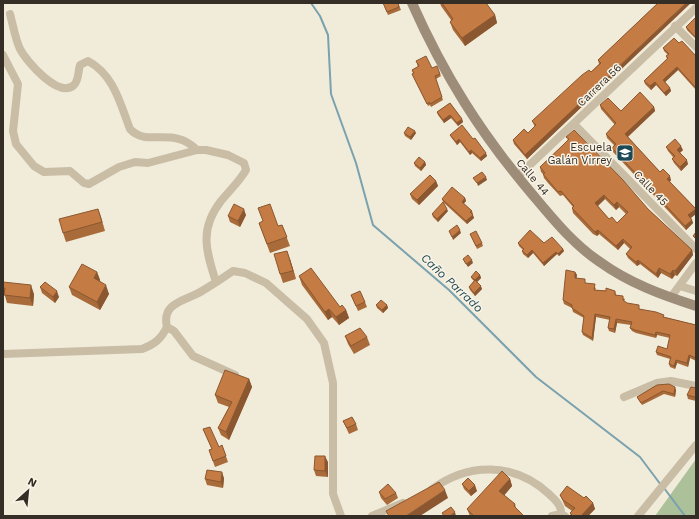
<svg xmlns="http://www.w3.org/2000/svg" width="699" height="519" viewBox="0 0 699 519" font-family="'Work Sans',sans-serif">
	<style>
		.green { fill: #acc09a }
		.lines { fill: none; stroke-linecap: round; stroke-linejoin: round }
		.stream { stroke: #79a2ae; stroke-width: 2 }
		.minor { stroke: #c9bda6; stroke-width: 8 }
		.secondary { stroke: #9d8c78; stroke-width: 10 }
		.wall { fill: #a96b3a; fill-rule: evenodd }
		.shaded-wall { fill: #8a5730 }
		.building { fill: #c57c44; stroke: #8a5730; fill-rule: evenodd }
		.labels { text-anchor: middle; stroke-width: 3; stroke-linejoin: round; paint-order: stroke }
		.street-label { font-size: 11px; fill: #352e27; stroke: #f9f4e6 }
		.poi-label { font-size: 11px; fill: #352e27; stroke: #f9f4e6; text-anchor: end }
		.water-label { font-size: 12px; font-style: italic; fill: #1d4856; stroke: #f9f4e6 }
	</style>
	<rect width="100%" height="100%" fill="#f1ebda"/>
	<path class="green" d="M 696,459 L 696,516 L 655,516 Z"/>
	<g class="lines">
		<path class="stream" d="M 311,3 L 320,16 L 328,35 L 331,94 L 356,163 L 373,225 L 449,290 L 536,377 L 640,457 L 661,485
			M 664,488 L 685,516"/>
		<path class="minor" d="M 10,14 C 13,25 15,38 20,49 C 27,62 59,99 74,85 C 79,80 78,71 80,65 L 88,61 C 114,75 120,103 130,129 C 147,148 173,125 197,150
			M 675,26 L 696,47
			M 3,55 L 18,84 L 13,131 L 16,144 L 34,166 L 44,172 L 70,171 L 84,183 L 89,184 L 119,167 L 135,162 L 148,163 L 197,150 L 206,150 L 228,155 L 244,163 L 246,170 C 239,182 229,191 221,201 C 199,229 206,251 216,282
			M 574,124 L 696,249
			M 517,177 L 696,8
			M 680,286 L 696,291
			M 671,297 L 696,263
			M 167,327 L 174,331 L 193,356 L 235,375
			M 3,354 L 142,349 C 155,344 161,339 167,327 C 161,302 186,301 202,291 C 212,285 223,278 233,271 L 245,273 L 266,283 L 307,319 L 324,343 L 333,383 L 333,494 L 341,516
			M 624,397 L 657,383 L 671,381 L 696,386
			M 431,490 C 468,462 514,462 549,494 C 554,499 562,505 561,514
			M 372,516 L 403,503
			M 552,516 L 561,514 L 565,516
			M 638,516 L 696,445"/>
		<path class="secondary" d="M 412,3 C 444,75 481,134 532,194 C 553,219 573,244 600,262 C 629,283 662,295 696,306"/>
	</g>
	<path class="wall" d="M 383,3 L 398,3 L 401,10 L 388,15 Z
		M 440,3 L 486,3 L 495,15 L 497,23 L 465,46 L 453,30 L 450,22 L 451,20 L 441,6 Z
		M 658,3 L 597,92 L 527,159 L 514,144 L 513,140 L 528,133 L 535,127 L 532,121 L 591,72 L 599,64 L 598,60 Z
		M 696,17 L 696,39 L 687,30 L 686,27 Z
		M 679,43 L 696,56 L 696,90 L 678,70 L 665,82 L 670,88 L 671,91 L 666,96 L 656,85 L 651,90 L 645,84 L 644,81 L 667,59 L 666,56 L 668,55 L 664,51 L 663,48 Z
		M 416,61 L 432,68 L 440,74 L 441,76 L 436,79 L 443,100 L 431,107 L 430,105 L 428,106 L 412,74 L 413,73 L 412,70 L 418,67 Z
		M 450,103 L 462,119 L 463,122 L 458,126 L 451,118 L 444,123 L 438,115 L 437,112 Z
		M 600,105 L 621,111 L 654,107 L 655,111 L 628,137 L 660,172 L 671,180 L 670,182 L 696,209 L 696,214 L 691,218 L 693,223 L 686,230 L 613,152 L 612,148 L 614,145 L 607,138 L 606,134 L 615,125 L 601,109 Z
		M 404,133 L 416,133 L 411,140 L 405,136 Z
		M 450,135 L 473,139 L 487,156 L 481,161 L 472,153 L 470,155 L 460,142 L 457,145 L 451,137 Z
		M 566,137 L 648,209 L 692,250 L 693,255 L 677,276 L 675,275 L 672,279 L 661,273 L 658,278 L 640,264 L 637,266 L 628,258 L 626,254 L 630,249 L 624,243 L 618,250 L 599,234 L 597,236 L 593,234 L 573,213 L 572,208 L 573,207 L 563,195 L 560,196 L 548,183 L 544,178 L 543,174 L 541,172 L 540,167 L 568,140 ZM 605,199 L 616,210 L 619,207 L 626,214 L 617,223 L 609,219 L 598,206 Z
		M 666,147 L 683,150 L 680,153 L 688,164 L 681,171 L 674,163 L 672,159 L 673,157 L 668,151 Z
		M 425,162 L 426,165 L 421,171 L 415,166 L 414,163 Z
		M 436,181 L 438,186 L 419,205 L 412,199 L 410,194 Z
		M 465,198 L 466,201 L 463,203 L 472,211 L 473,214 L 472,214 L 474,218 L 467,224 L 443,202 L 442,199 Z
		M 98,209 L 105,231 L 66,242 L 63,233 Z
		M 448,211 L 438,222 L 433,217 L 432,214 Z
		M 246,215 L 240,227 L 230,222 L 228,216 Z
		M 259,223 L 278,226 L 282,225 L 290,246 L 270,253 Z
		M 470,234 L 482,243 L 483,246 L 477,249 Z
		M 518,243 L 544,243 L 563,249 L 564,251 L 559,256 L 557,254 L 544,266 L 533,253 L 528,258 L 523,254 L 522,251 L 523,250 L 519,246 Z
		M 290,259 L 296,279 L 283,283 L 280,274 Z
		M 97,272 L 100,280 L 100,281 L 109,294 L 100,310 L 72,295 L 69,287 Z
		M 575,272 L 577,275 L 576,278 L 596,288 L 595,290 L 615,291 L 616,295 L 625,299 L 624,301 L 627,303 L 640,309 L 664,317 L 696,325 L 696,361 L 690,358 L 688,367 L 677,363 L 675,369 L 670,367 L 669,364 L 670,359 L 657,355 L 656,352 L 667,349 L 670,338 L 657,335 L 656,338 L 636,333 L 632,331 L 630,328 L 631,325 L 617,323 L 615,333 L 609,331 L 608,328 L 610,320 L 596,317 L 593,341 L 583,335 L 582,332 L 584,318 L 573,312 L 572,308 L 564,304 L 563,300 Z
		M 480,275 L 481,278 L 477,282 L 482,289 L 475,296 L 470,290 L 469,287 L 474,281 L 472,279 L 471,277 Z
		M 299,276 L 340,307 L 346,310 L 349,318 L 339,325 L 332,317 L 328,320 L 302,285 Z
		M 3,282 L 34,294 L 33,306 L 7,303 L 3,289 Z
		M 40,287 L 59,297 L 55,303 L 42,293 Z
		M 351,295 L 365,302 L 367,307 L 358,311 Z
		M 376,305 L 387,305 L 388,308 L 383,313 L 377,308 Z
		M 345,336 L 367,337 L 370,345 L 354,354 L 348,344 Z
		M 249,379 L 252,387 L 229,440 L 221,435 L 218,428 L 229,407 L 218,403 L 215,395 Z
		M 657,385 L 676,390 L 675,397 L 664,394 L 642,405 L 637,397 Z
		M 696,388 L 696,401 L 688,399 L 687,395 Z
		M 343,421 L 356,424 L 358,430 L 349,434 Z
		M 203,429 L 219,447 L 222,445 L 228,462 L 215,467 L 209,450 L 212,449 Z
		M 328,462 L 328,477 L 316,476 L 314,470 Z
		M 224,478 L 223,488 L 207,485 L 205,479 Z
		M 510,479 L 512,486 L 504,495 L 515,504 L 516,508 L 524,516 L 470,516 L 467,509 Z
		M 462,484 L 477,491 L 471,496 L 464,489 Z
		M 379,492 L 396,493 L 398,498 L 387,505 L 381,498 Z
		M 560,495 L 584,498 L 593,503 L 595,509 L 588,516 L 571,516 L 570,513 L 572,511 L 565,506 Z"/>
	<path class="shaded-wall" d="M 686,3 L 691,3 L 527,159 L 525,155 Z
		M 495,15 L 497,23 L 465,46 L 462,38 Z
		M 677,67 L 678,70 L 664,83 L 663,80 Z
		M 655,82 L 656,85 L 651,90 L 650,86 Z
		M 670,88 L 671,91 L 666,96 L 664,93 Z
		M 654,107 L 655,111 L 626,138 L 625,134 Z
		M 450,115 L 451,118 L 444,123 L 443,120 Z
		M 462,119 L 463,122 L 458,126 L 457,123 Z
		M 415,131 L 416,133 L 411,140 L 410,137 Z
		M 459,139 L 460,142 L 457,145 L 456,142 Z
		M 681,146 L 683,150 L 678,154 L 677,150 Z
		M 471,150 L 472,153 L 470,155 L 469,152 Z
		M 486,153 L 487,156 L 481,161 L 480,158 Z
		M 687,160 L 688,164 L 681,171 L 680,167 Z
		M 425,162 L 426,165 L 421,171 L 420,168 Z
		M 670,176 L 671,180 L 668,183 L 667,179 Z
		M 486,177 L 487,180 L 478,186 L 477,183 Z
		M 436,181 L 438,186 L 419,205 L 417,200 Z
		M 604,195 L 605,199 L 596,207 L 595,203 Z
		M 465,198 L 466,201 L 463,205 L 462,202 Z
		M 617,202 L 619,207 L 616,210 L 614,205 Z
		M 98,209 L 101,217 L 105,231 L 102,222 Z
		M 244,209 L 246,215 L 240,227 L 238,221 Z
		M 447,209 L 448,211 L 438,222 L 437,219 Z
		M 696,209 L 696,214 L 689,219 L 688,215 Z
		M 473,215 L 474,218 L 467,224 L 466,221 Z
		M 692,220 L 693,223 L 686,230 L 685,226 Z
		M 460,230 L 461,233 L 453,240 L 452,237 Z
		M 598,230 L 599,234 L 597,236 L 595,232 Z
		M 623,239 L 624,243 L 618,250 L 616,246 Z
		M 563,249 L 564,251 L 559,256 L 558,254 Z
		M 532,250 L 533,253 L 528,258 L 527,255 Z
		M 692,250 L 693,255 L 677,276 L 675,271 Z
		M 287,251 L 290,259 L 296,279 L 293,271 Z
		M 556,252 L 557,254 L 544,266 L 543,263 Z
		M 472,260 L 473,263 L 468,267 L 466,264 Z
		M 638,260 L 640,264 L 637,266 L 636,262 Z
		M 659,268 L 661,273 L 658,278 L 656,274 Z
		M 673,270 L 675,275 L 672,279 L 670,274 Z
		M 97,272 L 100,280 L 97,287 L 94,278 Z
		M 575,272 L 577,275 L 576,282 L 575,278 Z
		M 480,275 L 481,278 L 476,283 L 475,280 Z
		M 31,285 L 34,294 L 33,306 L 30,298 Z
		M 106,285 L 109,294 L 100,310 L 97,302 Z
		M 481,286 L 482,289 L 475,296 L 474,293 Z
		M 57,291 L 59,297 L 55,303 L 53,297 Z
		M 387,305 L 388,308 L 383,313 L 382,310 Z
		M 329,309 L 332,317 L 328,320 L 325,312 Z
		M 346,310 L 349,318 L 339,325 L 336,317 Z
		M 595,314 L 596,317 L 593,341 L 592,338 Z
		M 616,319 L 617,323 L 615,333 L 614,329 Z
		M 656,332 L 657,335 L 656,338 L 655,335 Z
		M 689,355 L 690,358 L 688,367 L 687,363 Z
		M 676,360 L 677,363 L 675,369 L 674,366 Z
		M 249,379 L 252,387 L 229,440 L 226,432 Z
		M 675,387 L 676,390 L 675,397 L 674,394 Z
		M 325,456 L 328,462 L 328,477 L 325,471 Z
		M 222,472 L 224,478 L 223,488 L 221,482 Z
		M 510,479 L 512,486 L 502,498 L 499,491 Z
		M 475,485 L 477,491 L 471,496 L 469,491 Z
		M 445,490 L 448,498 L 420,516 L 406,516 Z
		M 593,503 L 595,509 L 588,516 L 581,516 Z
		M 455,512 L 456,516 L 450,516 Z"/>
	<path class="building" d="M 383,3 L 398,3 L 399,7 L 387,12 Z
		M 442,3 L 486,3 L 495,15 L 462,38 L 450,22 L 453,19 Z
		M 658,3 L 686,3 L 525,155 L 513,140 L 524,129 L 528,133 L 536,125 L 532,121 L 582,75 L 589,70 L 591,72 L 601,63 L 598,60 Z
		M 696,17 L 696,38 L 686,27 Z
		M 674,38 L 679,43 L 682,41 L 696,56 L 696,88 L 677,67 L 663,80 L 670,88 L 664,93 L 655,82 L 650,86 L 644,81 L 668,58 L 666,56 L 669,54 L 663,48 Z
		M 426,56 L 432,68 L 437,66 L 440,74 L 435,76 L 442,97 L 430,104 L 429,102 L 427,104 L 412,74 L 414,73 L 412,70 L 419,66 L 416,61 Z
		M 640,92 L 654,107 L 625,134 L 660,172 L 663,169 L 670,176 L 667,179 L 696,209 L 688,215 L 692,220 L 685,226 L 612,148 L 616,144 L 606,134 L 616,123 L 600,105 L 608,98 L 621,111 Z
		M 450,103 L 462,119 L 457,123 L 450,115 L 443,120 L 437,112 Z
		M 462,125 L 473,139 L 475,138 L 486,153 L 480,158 L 471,150 L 469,152 L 459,139 L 456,142 L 450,135 Z
		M 408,127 L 415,131 L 410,137 L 404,133 Z
		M 574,130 L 623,180 L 648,209 L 692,250 L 675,271 L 673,270 L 670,274 L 659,268 L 656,274 L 638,260 L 636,262 L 626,254 L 632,247 L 623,239 L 616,246 L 598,230 L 595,232 L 592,229 L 572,208 L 574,206 L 561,191 L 558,192 L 543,174 L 545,173 L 540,167 L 563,145 L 569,139 L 566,137 ZM 604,195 L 614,205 L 617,202 L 628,212 L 617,223 L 612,217 L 609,219 L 595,203 Z
		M 675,139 L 681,146 L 677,150 L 687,160 L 680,167 L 672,159 L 675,156 L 666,147 Z
		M 419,157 L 425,162 L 420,168 L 414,163 Z
		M 482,172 L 486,177 L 477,183 L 473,178 Z
		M 430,175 L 436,181 L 417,200 L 410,194 Z
		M 452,187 L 465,198 L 462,202 L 472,211 L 470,212 L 473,215 L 466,221 L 442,199 Z
		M 443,202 L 447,209 L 437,219 L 432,214 Z
		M 234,204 L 244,209 L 238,221 L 228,216 Z
		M 270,204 L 278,226 L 282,225 L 287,237 L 267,244 L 259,223 L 263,221 L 258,208 Z
		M 98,209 L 102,222 L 63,233 L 59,219 Z
		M 457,225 L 460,230 L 452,237 L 449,231 Z
		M 530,230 L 544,243 L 552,237 L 563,249 L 558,254 L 556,252 L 543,263 L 532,250 L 527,255 L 522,251 L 524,249 L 518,243 Z
		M 476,231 L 482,243 L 476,246 L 470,234 Z
		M 696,232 L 696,239 L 693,236 Z
		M 287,251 L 293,271 L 280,274 L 274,254 Z
		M 468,255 L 472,260 L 466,264 L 463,259 Z
		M 82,264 L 97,272 L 94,278 L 106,285 L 97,302 L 69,287 Z
		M 311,268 L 340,307 L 342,305 L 346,310 L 336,317 L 329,309 L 325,312 L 299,276 Z
		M 566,270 L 575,272 L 575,278 L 585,279 L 585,283 L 595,284 L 594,290 L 606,291 L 606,288 L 615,291 L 615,295 L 623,296 L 623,300 L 627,303 L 639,305 L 639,309 L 656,312 L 664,315 L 663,317 L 696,325 L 696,358 L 689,355 L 687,363 L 676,360 L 674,366 L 669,364 L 671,357 L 656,352 L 658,346 L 667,349 L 670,335 L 656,332 L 655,335 L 635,330 L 630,328 L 632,322 L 616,319 L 614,329 L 608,328 L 610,317 L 595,314 L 592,338 L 582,332 L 584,316 L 572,308 L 572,305 L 563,300 Z
		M 476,271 L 480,275 L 475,280 L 481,286 L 474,293 L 469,287 L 475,280 L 471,277 Z
		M 3,282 L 31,285 L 30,298 L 4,295 L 5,288 L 3,288 Z
		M 45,282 L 57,291 L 53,297 L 40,287 Z
		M 360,291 L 365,302 L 356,306 L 351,295 Z
		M 381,300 L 387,305 L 382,310 L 376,305 Z
		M 360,328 L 367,337 L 351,346 L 345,336 Z
		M 225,370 L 249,379 L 226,432 L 218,428 L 232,402 L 215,395 Z
		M 669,384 L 675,387 L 674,394 L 663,391 L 641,403 L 637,397 L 657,385 Z
		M 691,387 L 696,388 L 696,396 L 695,397 L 687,395 Z
		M 352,417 L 356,424 L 347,428 L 343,421 Z
		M 210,427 L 219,447 L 222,445 L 226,456 L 213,461 L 209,450 L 212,449 L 203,429 Z
		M 315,456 L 325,456 L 325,471 L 314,470 Z
		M 207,470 L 222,472 L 221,482 L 205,479 Z
		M 502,471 L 510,479 L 499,491 L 515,504 L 514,506 L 524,516 L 474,516 L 467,509 Z
		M 468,478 L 475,485 L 469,491 L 462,484 Z
		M 439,482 L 445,490 L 406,516 L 389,516 L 386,511 Z
		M 388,484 L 396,493 L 385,499 L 379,492 Z
		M 567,486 L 584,498 L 586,496 L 593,503 L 581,516 L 573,516 L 570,513 L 575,508 L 563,500 L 560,495 Z
		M 451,507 L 455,512 L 450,516 L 444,516 L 442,513 Z"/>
	<defs>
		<g id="school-square" transform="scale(0.9)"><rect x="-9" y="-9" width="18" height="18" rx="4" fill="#1d4856" stroke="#f9f4e6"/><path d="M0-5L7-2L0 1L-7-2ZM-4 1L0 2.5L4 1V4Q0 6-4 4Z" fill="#fff"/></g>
	</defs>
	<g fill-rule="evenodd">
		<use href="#school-square" x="625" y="153"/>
	</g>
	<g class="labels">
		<g class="street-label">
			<text transform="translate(599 85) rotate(-44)" y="4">Carrera 56</text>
			<text transform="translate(533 177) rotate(50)" y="4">Calle 44</text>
			<text transform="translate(651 188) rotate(46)" y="4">Calle 45</text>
		</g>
		<g class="poi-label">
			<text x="612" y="151">Escuela<tspan x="612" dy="13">Galán Virrey</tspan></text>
		</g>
		<g class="water-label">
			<text transform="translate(452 283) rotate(43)" y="4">Caño Parrado</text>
		</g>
	</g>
	<rect width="699" height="519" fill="none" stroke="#352e27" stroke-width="8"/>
	<g transform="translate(28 491) rotate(27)" stroke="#f9f4e6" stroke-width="3" paint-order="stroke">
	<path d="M0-3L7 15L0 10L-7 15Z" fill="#352e27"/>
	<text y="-6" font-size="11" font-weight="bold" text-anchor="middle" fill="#352e27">N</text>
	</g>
</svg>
